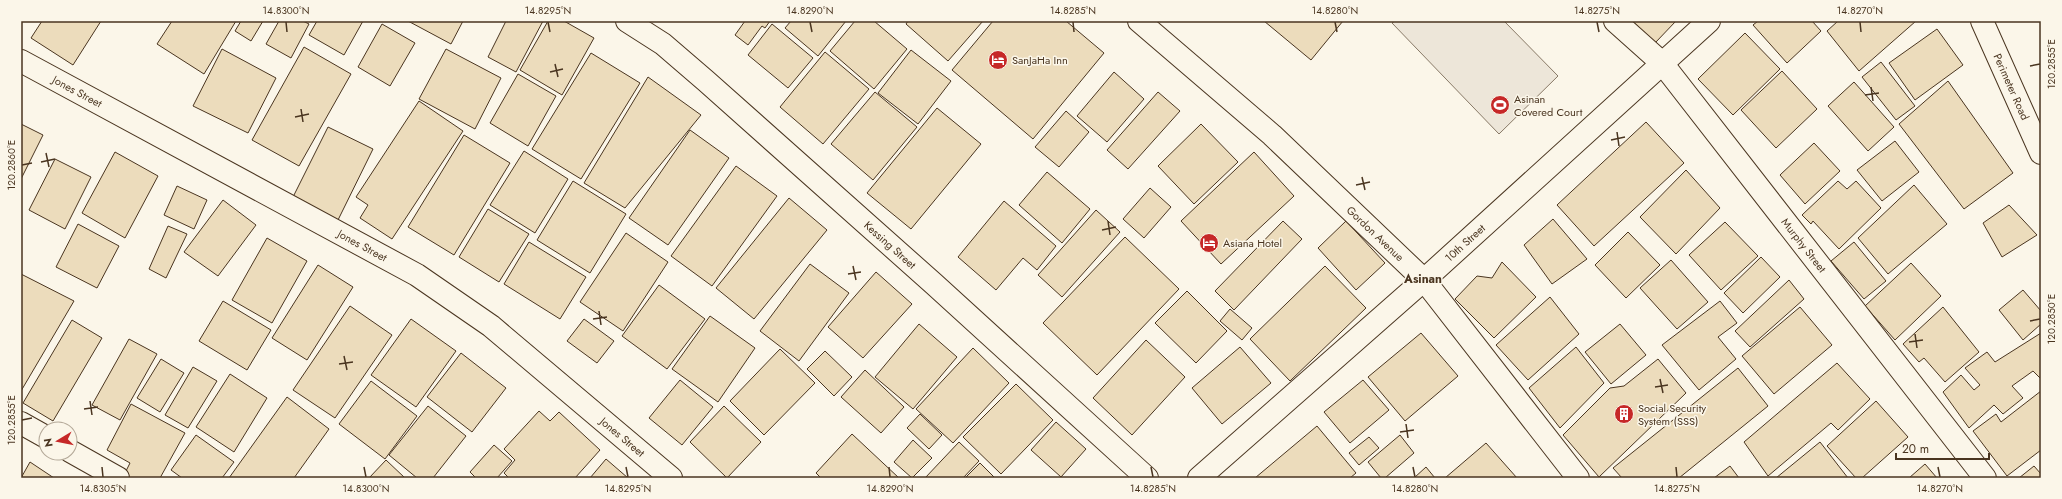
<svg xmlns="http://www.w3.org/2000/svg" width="2062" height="499" viewBox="0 0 2062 499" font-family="Jost,sans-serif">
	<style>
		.green { fill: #ede6d9; stroke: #887966 }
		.building { fill: #ecdcbc; stroke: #4a3520 }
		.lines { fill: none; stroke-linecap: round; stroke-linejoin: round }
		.street-casing { stroke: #4a3520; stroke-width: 24 }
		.secondary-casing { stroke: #4a3520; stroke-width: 24 }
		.street { stroke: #fbf6e9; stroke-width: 22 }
		.secondary { stroke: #fbf6e9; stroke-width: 22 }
		.ticks { fill: none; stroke: #4a3520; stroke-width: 1.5 }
		.labels { text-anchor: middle; stroke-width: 3; stroke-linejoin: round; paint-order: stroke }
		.poi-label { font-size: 11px; fill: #4a3520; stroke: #fbf6e9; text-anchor: start }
		.street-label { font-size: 11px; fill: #4a3520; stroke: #fbf6e9 }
		.neighbourhood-label { font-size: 12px; font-weight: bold; fill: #4a3520; stroke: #fbf6e9 }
		.neatline { fill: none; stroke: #4a3520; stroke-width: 1.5 }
		.ticks-label { font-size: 10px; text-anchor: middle; fill: #4a3520 }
	</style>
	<rect width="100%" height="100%" fill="#fbf6e9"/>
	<path class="green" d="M 1395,21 L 1504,21 L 1558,76 L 1499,134 L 1392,23 Z"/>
	<path class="building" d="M 42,21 L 101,21 L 73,65 L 31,38 Z
		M 172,21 L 236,21 L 204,74 L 157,44 Z
		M 241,21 L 263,21 L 251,41 L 235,31 Z
		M 279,21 L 303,21 L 309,24 L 291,58 L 266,44 Z
		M 317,21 L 363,21 L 344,55 L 309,35 Z
		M 408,21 L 463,21 L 451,44 Z
		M 506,21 L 543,21 L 516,72 L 488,57 Z
		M 548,21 L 564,21 L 594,38 L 562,95 L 520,70 Z
		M 745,21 L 770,21 L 765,28 L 762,26 L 748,45 L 735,35 Z
		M 791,21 L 846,21 L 818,56 L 785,28 Z
		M 855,21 L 874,21 L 907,49 L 874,89 L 830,51 Z
		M 908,21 L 983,21 L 948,61 L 906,24 Z
		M 993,21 L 1066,21 L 1104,53 L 1033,139 L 952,70 Z
		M 1264,21 L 1343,21 L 1311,60 Z
		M 1632,21 L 1676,21 L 1655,43 Z
		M 1758,21 L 1812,21 L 1821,31 L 1787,63 L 1753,25 Z
		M 1838,21 L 1916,21 L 1859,71 L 1827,31 Z
		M 382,24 L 415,43 L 390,86 L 358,67 Z
		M 772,24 L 813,58 L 788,88 L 748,55 Z
		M 1937,29 L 1963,65 L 1915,100 L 1889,63 Z
		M 1745,33 L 1780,69 L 1733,115 L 1698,79 Z
		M 304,47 L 351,74 L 299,166 L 252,140 Z
		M 222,49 L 276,78 L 248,133 L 193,106 Z
		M 446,49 L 501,78 L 475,129 L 419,99 Z
		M 911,50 L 951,81 L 918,124 L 878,93 Z
		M 825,52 L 869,89 L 823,144 L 780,107 Z
		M 591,53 L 640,83 L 581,179 L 532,149 Z
		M 1881,62 L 1915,106 L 1896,120 L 1862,77 Z
		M 1782,71 L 1817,109 L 1776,148 L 1741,110 Z
		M 1114,72 L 1144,99 L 1107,142 L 1077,116 Z
		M 518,74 L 556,96 L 528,146 L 490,123 Z
		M 648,77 L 701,115 L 625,208 L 584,183 Z
		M 1948,81 L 2013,173 L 1964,209 L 1899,124 Z
		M 1854,82 L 1894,127 L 1868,151 L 1828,106 Z
		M 875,92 L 917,127 L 873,180 L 831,144 Z
		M 1158,92 L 1180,111 L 1128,169 L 1107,150 Z
		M 419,101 L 463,131 L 392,239 L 360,218 L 368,205 L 356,197 Z
		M 937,108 L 981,144 L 911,229 L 867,193 Z
		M 1066,111 L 1089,132 L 1059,167 L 1035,147 Z
		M 1646,122 L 1684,163 L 1594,246 L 1557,205 Z
		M 21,124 L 43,135 L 21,179 Z
		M 1201,124 L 1238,162 L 1194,204 L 1158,166 Z
		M 328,127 L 373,149 L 338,220 L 293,197 Z
		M 690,130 L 729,158 L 668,245 L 629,218 Z
		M 464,135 L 510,163 L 454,255 L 408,227 Z
		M 1895,141 L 1919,172 L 1882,201 L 1857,170 Z
		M 1814,143 L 1840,171 L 1805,204 L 1780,175 Z
		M 524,151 L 568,179 L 535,233 L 490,205 Z
		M 115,152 L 158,176 L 125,238 L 82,213 Z
		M 1254,152 L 1294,196 L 1221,264 L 1181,221 Z
		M 55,159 L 91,177 L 65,229 L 29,210 Z
		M 736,166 L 777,196 L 712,286 L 671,256 Z
		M 1686,170 L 1720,208 L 1676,254 L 1640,217 Z
		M 1047,172 L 1090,209 L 1062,243 L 1019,205 Z
		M 573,181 L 626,214 L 590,273 L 537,240 Z
		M 1838,181 L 1847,189 L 1856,181 L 1881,208 L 1839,249 L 1813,221 L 1811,224 L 1802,215 Z
		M 1914,185 L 1947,224 L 1888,274 L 1858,238 Z
		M 177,186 L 207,200 L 194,229 L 164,215 Z
		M 1150,188 L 1171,207 L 1144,238 L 1123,219 Z
		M 789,198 L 827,230 L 754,319 L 716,288 Z
		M 223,200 L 256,225 L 218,276 L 184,252 Z
		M 1004,201 L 1056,246 L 1037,270 L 1023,258 L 996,290 L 958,257 Z
		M 2009,205 L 2037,235 L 2002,257 L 1983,223 Z
		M 488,209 L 529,234 L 499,282 L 459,257 Z
		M 1096,210 L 1120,232 L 1062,297 L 1038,275 Z
		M 1553,219 L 1587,259 L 1552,284 L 1524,245 Z
		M 1283,221 L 1302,239 L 1234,310 L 1215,291 Z
		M 1346,221 L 1385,263 L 1356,290 L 1318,248 Z
		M 1725,222 L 1758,256 L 1721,290 L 1689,255 Z
		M 78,224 L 119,246 L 97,288 L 56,267 Z
		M 168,226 L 187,234 L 166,278 L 149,269 Z
		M 1628,232 L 1660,265 L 1626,298 L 1595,265 Z
		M 626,233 L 668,262 L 623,331 L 580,302 Z
		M 1125,237 L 1179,289 L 1097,375 L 1043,323 Z
		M 267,238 L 307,261 L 272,323 L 232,300 Z
		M 529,242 L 586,277 L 560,319 L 504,284 Z
		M 1854,242 L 1886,281 L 1864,299 L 1831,261 Z
		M 1761,257 L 1780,277 L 1743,313 L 1724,293 Z
		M 1671,260 L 1708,302 L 1677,329 L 1640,288 Z
		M 1502,262 L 1536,297 L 1494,338 L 1455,299 L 1477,276 L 1492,278 Z
		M 1911,263 L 1941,296 L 1895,340 L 1865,306 Z
		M 810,264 L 849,293 L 799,361 L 760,331 Z
		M 318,265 L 353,287 L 307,360 L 272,338 Z
		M 1325,266 L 1366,308 L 1290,381 L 1250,339 Z
		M 876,272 L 912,304 L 863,358 L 828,327 Z
		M 21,274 L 74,301 L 21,391 Z
		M 1789,280 L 1804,299 L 1750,347 L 1735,331 Z
		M 659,285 L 705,319 L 667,369 L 622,336 Z
		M 2023,290 L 2041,311 L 2041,324 L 2023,340 L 1999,310 Z
		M 1187,291 L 1227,331 L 1196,363 L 1155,323 Z
		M 1550,297 L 1579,334 L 1528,380 L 1496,345 Z
		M 223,301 L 271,330 L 247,370 L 199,341 Z
		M 1720,301 L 1737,323 L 1718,337 L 1736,359 L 1699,390 L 1662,345 Z
		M 350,306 L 392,335 L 335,418 L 293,390 Z
		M 1800,307 L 1832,345 L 1774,394 L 1742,356 Z
		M 1943,307 L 1979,352 L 1945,382 L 1924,358 L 1919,362 L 1903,344 Z
		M 1230,309 L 1252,328 L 1242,340 L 1220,321 Z
		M 710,316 L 755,348 L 718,402 L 672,369 Z
		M 411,319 L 456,351 L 416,407 L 371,375 Z
		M 584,319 L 614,341 L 597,363 L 567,341 Z
		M 72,320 L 102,338 L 53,421 L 23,403 Z
		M 919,324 L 957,357 L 913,409 L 875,377 Z
		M 1620,324 L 1646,355 L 1611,384 L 1585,352 Z
		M 1421,333 L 1458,376 L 1405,421 L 1368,377 Z
		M 2041,333 L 2041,379 L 2033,371 L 2012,386 L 2023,398 L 2003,414 L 1994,405 L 1969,428 L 1943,392 L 1961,375 L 1974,390 L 1980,385 L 1965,368 L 1987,352 L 1995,362 Z
		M 129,339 L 157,354 L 120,420 L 92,405 Z
		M 1146,340 L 1185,377 L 1132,435 L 1093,398 Z
		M 1240,347 L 1271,383 L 1222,424 L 1192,388 Z
		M 1576,347 L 1604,383 L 1560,428 L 1529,388 Z
		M 973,348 L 1009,383 L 953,443 L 916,409 Z
		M 780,349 L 815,383 L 764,435 L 730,401 Z
		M 825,351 L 852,377 L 834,396 L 807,369 Z
		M 461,353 L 506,388 L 472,432 L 427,397 Z
		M 161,359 L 184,373 L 160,412 L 137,398 Z
		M 1658,359 L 1686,393 L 1599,477 L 1563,435 L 1610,388 L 1624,386 Z
		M 1837,363 L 1870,399 L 1838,430 L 1831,423 L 1768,476 L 1744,442 Z
		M 193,367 L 217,381 L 188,428 L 165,415 Z
		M 1738,368 L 1768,406 L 1679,478 L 1622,478 L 1613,468 Z
		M 865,370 L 904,407 L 881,433 L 841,397 Z
		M 230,374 L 267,398 L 234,452 L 196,427 Z
		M 680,380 L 713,407 L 682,445 L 649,418 Z
		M 1363,380 L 1389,410 L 1350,443 L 1324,412 Z
		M 371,381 L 417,416 L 385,459 L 339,424 Z
		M 1016,384 L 1053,420 L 1001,474 L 963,437 Z
		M 2041,391 L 2041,450 L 2007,476 L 1973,431 L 1996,414 L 2001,422 Z
		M 287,397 L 329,429 L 294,478 L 229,478 Z
		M 1876,401 L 1908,437 L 1862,478 L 1856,478 L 1827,446 Z
		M 131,404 L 185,433 L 160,478 L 129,478 L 124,475 L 130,463 L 107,450 Z
		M 428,406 L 466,436 L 433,478 L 417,478 L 389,455 Z
		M 724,406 L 761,442 L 727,478 L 690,442 Z
		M 539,411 L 550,421 L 559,412 L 600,450 L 575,478 L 509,478 L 504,473 L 515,460 L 504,449 Z
		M 920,414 L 942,435 L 929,449 L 907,428 Z
		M 1056,422 L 1086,449 L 1061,477 L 1031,450 Z
		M 1317,426 L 1356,473 L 1350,478 L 1255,478 Z
		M 852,434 L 899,478 L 821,478 L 816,473 Z
		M 196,435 L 234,462 L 222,478 L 182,478 L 171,470 Z
		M 1400,435 L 1414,453 L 1385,478 L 1381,478 L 1368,462 Z
		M 1369,437 L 1379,448 L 1359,465 L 1349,453 Z
		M 913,440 L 932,458 L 912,478 L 894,462 Z
		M 959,442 L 979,461 L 963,478 L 925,478 Z
		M 1820,442 L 1848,478 L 1776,478 Z
		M 1486,443 L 1517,478 L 1445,478 Z
		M 494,445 L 512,461 L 497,478 L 476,478 L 470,472 Z
		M 606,459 L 628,478 L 590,478 Z
		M 386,460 L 405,478 L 369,478 Z
		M 30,462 L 54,478 L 21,478 Z
		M 980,463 L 995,478 L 965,478 Z
		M 1925,464 L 1937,478 L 1909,478 Z
		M 1730,466 L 1739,478 L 1714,478 Z
		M 2034,466 L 2041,474 L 2041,478 L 2019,478 Z
		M 1426,467 L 1435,478 L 1414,478 Z"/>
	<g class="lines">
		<g class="street-casing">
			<g id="street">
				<path id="s1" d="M 627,21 L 663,44 L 706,81 L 934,284 L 1147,478"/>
				<path id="s2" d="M 1615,21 L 1662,63 L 1985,478"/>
				<path id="s3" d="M 1982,21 L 2041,153"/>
				<path id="s4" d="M 21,61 L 417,275 L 491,326 L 671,478"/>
				<path d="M 21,423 L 46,437"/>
				<path d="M 70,451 L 118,478"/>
				<path id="s5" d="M 1199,478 L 1424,280 L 1709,21"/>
			</g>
		</g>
		<g class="secondary-casing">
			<g id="secondary">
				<path id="s6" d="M 1139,21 L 1272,135 L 1424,280 L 1578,478"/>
			</g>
		</g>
		<use href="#street" class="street"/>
		<use href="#secondary" class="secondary"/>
	</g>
	<path class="ticks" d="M 286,22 L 287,32M 548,22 L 550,32M 810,22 L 812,32M 1073,22 L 1074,32M 1335,22 L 1337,32M 1597,22 L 1599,32M 1860,22 L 1861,32M 555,64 L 558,77M 2030,66 L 2040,64M 550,72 L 563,69M 1871,87 L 1873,101M 1865,95 L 1879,93M 301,109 L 303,122M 295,117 L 309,114M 1617,132 L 1619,146M 1611,140 L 1625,137M 46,153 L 49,167M 41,162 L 55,159M 22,165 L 32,163M 1362,177 L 1365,190M 1356,185 L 1370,182M 1108,221 L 1110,235M 1102,230 L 1116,227M 853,266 L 856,280M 848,274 L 861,272M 599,311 L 601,325M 593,319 L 607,317M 2030,321 L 2040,319M 1915,334 L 1917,348M 1909,342 L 1923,340M 344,356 L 347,370M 339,364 L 353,362M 1660,379 L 1663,393M 1655,387 L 1668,385M 90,401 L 92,415M 84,409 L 98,407M 22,420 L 32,418M 1406,424 L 1408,438M 1400,432 L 1414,430M 102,467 L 103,477M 364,467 L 366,477M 626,467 L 628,477M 889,467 L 890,477M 1151,467 L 1153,477M 1413,467 L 1415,477M 1676,467 L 1677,477M 1938,467 L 1940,477"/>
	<defs>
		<g id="hotel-disc" transform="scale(1)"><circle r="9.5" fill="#c62828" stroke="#fbf6e9"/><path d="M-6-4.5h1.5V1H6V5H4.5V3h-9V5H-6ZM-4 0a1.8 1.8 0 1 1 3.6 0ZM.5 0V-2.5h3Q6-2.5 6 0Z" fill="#fff"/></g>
		<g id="stadium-disc" transform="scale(1)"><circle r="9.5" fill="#c62828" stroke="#fbf6e9"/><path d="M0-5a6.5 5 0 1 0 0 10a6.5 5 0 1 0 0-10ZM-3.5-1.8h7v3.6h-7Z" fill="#fff"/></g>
		<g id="building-disc" transform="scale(1)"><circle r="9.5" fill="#c62828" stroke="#fbf6e9"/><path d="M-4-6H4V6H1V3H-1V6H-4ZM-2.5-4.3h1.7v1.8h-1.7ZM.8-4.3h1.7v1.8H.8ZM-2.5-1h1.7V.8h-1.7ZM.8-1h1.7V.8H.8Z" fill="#fff"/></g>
	</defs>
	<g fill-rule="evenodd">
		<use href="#hotel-disc" x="998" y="60"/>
		<use href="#stadium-disc" x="1500" y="105"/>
		<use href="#hotel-disc" x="1209" y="243"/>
		<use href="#building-disc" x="1624" y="414"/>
	</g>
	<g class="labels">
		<g class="poi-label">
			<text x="1012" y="64">SanJaHa Inn</text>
			<text x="1514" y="103">Asinan<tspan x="1514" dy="13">Covered Court</tspan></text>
			<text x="1223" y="247">Asiana Hotel</text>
			<text x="1638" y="412">Social Security<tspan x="1638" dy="13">System (SSS)</tspan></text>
		</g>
		<g class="street-label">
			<text dy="4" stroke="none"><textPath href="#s3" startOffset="72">Perimeter Road</textPath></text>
			<text dy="4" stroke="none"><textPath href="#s4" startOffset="64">Jones Street</textPath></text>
			<text dy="4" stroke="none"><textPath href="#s6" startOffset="318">Gordon Avenue</textPath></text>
			<text dy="4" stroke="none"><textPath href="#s5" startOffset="355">10th Street</textPath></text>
			<text dy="4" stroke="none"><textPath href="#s4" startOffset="388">Jones Street</textPath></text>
			<text dy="4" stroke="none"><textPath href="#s1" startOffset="346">Kessing Street</textPath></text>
			<text dy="4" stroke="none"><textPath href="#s2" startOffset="294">Murphy Street</textPath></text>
			<text dy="4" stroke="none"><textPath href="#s4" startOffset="712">Jones Street</textPath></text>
		</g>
		<g class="neighbourhood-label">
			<text x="1423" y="283">Asinan</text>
		</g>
	</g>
	<rect width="2062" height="499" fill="none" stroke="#fbf6e9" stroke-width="44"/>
	<g transform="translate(58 441) rotate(260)"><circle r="19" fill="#fbf6e9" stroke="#b4a999"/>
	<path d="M0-3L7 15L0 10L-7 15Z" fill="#c62828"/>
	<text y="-6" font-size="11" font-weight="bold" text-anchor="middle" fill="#4a3520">N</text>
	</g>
	<path d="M1896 453v6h93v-6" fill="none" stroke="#4a3520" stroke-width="2"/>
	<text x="1902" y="453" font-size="12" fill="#4a3520" stroke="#fbf6e9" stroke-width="3" paint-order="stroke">20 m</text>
	<rect x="22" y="22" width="2018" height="455" class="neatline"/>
	<g class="ticks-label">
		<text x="286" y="14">14.8300°N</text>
		<text x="548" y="14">14.8295°N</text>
		<text x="810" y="14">14.8290°N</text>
		<text x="1073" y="14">14.8285°N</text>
		<text x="1335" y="14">14.8280°N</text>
		<text x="1597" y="14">14.8275°N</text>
		<text x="1860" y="14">14.8270°N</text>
		<text transform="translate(2051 64) rotate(-90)" y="4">120.2855°E</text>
		<text transform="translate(11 165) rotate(-90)" y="4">120.2860°E</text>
		<text transform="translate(2051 319) rotate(-90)" y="4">120.2850°E</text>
		<text transform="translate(11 420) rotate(-90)" y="4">120.2855°E</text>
		<text x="103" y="492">14.8305°N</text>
		<text x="366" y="492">14.8300°N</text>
		<text x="628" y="492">14.8295°N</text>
		<text x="890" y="492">14.8290°N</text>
		<text x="1153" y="492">14.8285°N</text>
		<text x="1415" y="492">14.8280°N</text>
		<text x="1677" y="492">14.8275°N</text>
		<text x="1940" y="492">14.8270°N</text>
	</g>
</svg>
